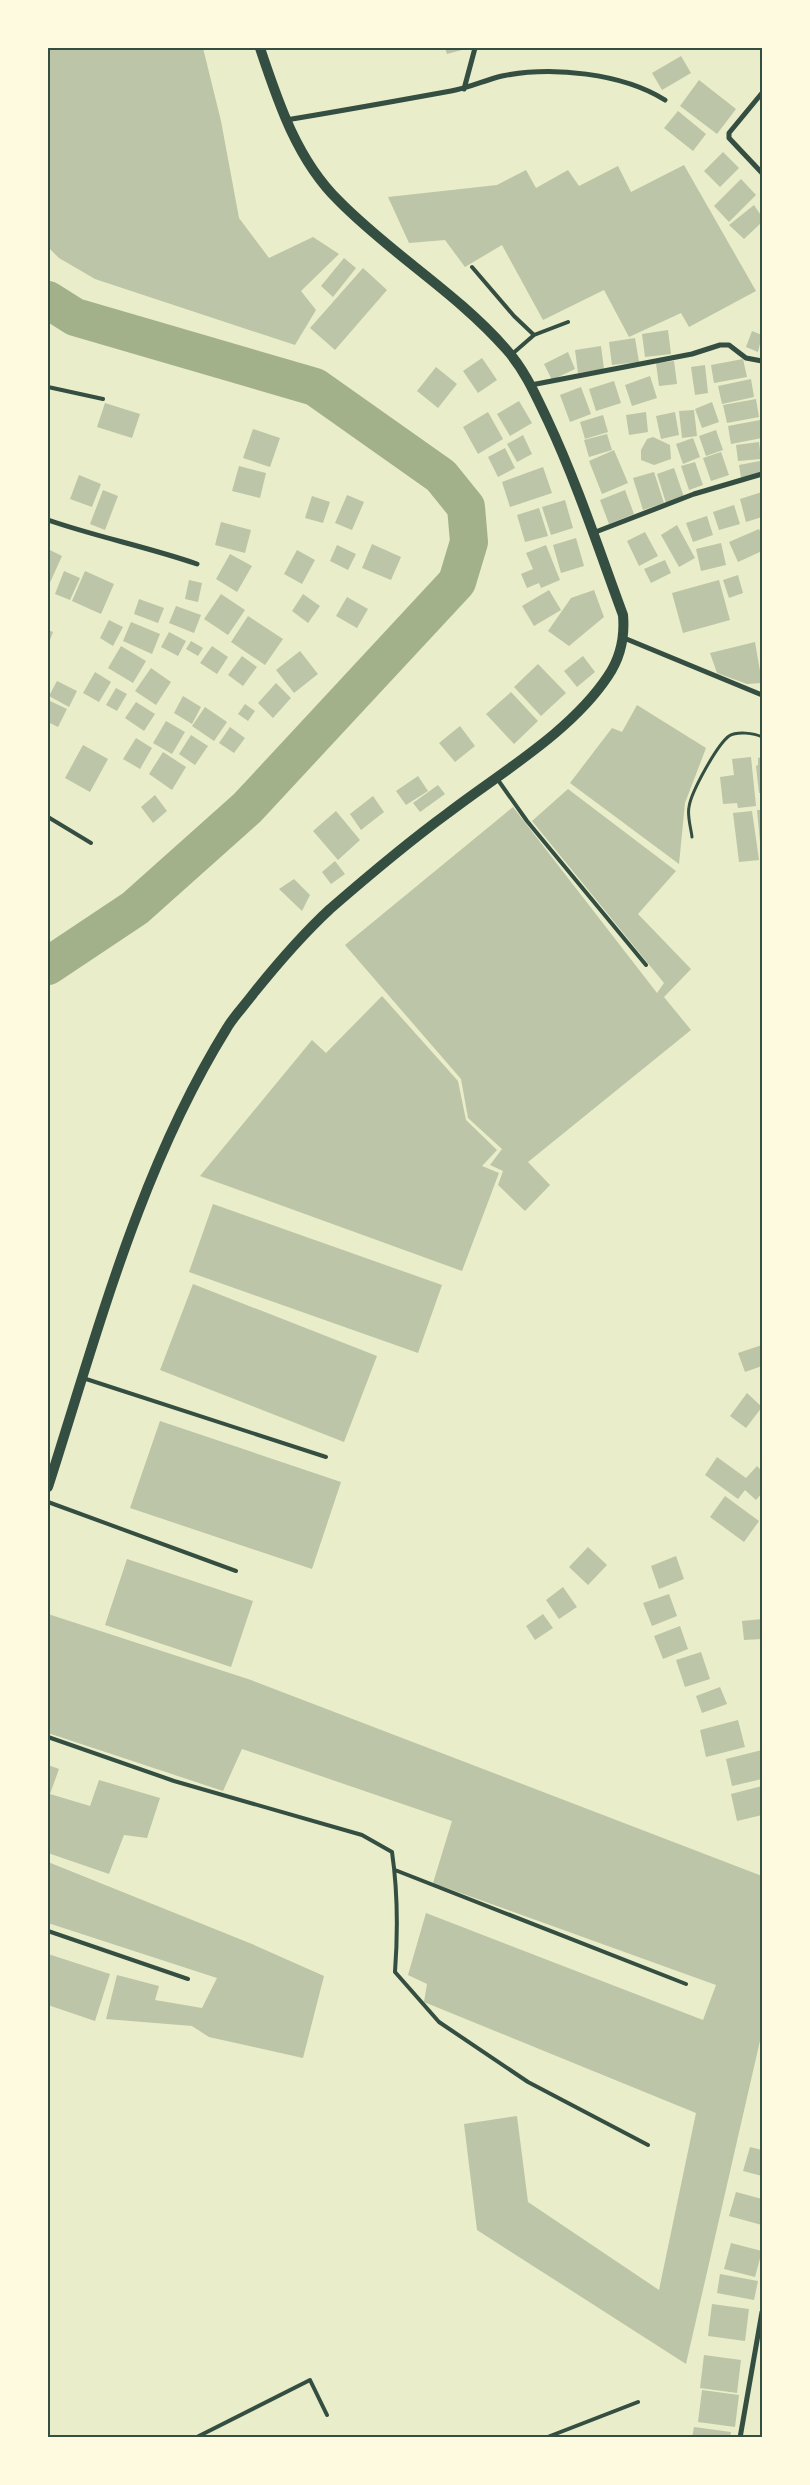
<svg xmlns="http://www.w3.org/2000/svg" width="810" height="2485" viewBox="0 0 810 2485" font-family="Cabin,sans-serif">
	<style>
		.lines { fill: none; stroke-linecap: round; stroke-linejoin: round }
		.river { stroke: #a3b18a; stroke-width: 38 }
		.building { fill: #bcc5a7 }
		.path { stroke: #344e41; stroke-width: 3 }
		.service { stroke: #344e41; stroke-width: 4 }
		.minor { stroke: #344e41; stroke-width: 5 }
		.secondary { stroke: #344e41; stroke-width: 10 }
		.neatline { fill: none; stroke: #344e41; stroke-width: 2 }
	</style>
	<rect width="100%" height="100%" fill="#e9edc9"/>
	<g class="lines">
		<path class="river" d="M 48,300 L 75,317 L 315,387 L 441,476 L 466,507 L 469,542 L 457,582 L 247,808 L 135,908 L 48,966"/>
	</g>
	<path class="building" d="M 48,48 L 203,48 L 221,121 L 239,218 L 269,258 L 313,237 L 339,254 L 301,291 L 316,310 L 295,345 L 95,279 L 59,258 L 48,247 Z
		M 445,48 L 469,48 L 447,54 Z
		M 681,56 L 691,73 L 662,90 L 652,73 Z
		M 699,80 L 736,109 L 717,134 L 680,106 Z
		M 678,111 L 706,134 L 693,151 L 664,128 Z
		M 723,152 L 739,168 L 720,187 L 704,171 Z
		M 684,165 L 756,291 L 689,327 L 681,313 L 629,337 L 604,290 L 543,320 L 502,245 L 465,267 L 445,240 L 409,243 L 388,197 L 497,185 L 526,170 L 536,188 L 568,170 L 579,186 L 618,166 L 631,192 Z
		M 741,179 L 756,195 L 729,222 L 714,206 Z
		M 754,205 L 762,217 L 762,222 L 744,239 L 729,225 Z
		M 344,258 L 356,268 L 333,297 L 321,286 Z
		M 363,268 L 387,290 L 335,350 L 310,328 Z
		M 668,330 L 671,354 L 645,357 L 642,334 Z
		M 752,331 L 762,335 L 758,352 L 746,347 Z
		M 635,338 L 639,362 L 612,365 L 609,342 Z
		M 601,346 L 604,369 L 578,373 L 575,350 Z
		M 568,352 L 575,369 L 552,380 L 544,364 Z
		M 482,358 L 497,380 L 478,393 L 463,371 Z
		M 743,359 L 747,377 L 714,383 L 711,365 Z
		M 674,361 L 677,384 L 659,386 L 656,363 Z
		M 705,365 L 708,393 L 695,395 L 691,367 Z
		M 436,367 L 457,384 L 438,408 L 417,391 Z
		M 650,376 L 657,398 L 632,406 L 625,385 Z
		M 751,379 L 754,397 L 722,404 L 718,386 Z
		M 614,381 L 621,403 L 596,411 L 589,389 Z
		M 581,387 L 591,414 L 570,422 L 560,395 Z
		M 756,399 L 759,417 L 727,423 L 723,405 Z
		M 519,401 L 532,423 L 510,436 L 497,414 Z
		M 712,402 L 719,422 L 702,428 L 695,409 Z
		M 105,403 L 140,414 L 132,438 L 97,427 Z
		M 694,410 L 697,436 L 682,438 L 679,411 Z
		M 488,412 L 503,439 L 478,454 L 463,427 Z
		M 646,412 L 648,432 L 629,435 L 626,415 Z
		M 675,412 L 679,435 L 661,439 L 656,416 Z
		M 603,415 L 608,432 L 585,439 L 580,422 Z
		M 760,420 L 762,438 L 731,444 L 728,426 Z
		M 253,429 L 280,438 L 270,467 L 243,458 Z
		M 716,430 L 723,450 L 706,456 L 699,436 Z
		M 607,434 L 612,450 L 589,457 L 584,440 Z
		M 523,435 L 532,454 L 517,462 L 507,444 Z
		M 653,437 L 670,445 L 671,459 L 654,465 L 641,460 L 641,450 L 647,439 Z
		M 693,438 L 700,457 L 683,464 L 676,444 Z
		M 759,442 L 761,459 L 738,461 L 736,445 Z
		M 505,448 L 515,468 L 498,477 L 488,457 Z
		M 614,450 L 628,483 L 602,494 L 589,461 Z
		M 721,452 L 729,475 L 711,481 L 703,458 Z
		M 760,461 L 761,473 L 741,478 L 739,465 Z
		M 695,462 L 703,485 L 689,490 L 681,466 Z
		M 239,466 L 266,473 L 260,498 L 232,491 Z
		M 543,467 L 552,493 L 510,507 L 502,482 Z
		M 674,468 L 684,497 L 666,503 L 657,474 Z
		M 654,472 L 664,503 L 643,510 L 633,478 Z
		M 79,475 L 101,484 L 92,507 L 70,499 Z
		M 103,490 L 118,496 L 105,530 L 90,524 Z
		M 625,490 L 634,514 L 609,524 L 600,500 Z
		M 762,492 L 762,517 L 746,522 L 740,499 Z
		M 347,495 L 364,502 L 352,530 L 335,523 Z
		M 312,496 L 330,502 L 323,523 L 305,518 Z
		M 565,500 L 573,528 L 551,535 L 542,507 Z
		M 734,505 L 740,524 L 719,530 L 713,512 Z
		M 539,508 L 548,536 L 525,542 L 517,515 Z
		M 707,516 L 713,535 L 693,542 L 686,523 Z
		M 221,522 L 251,530 L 245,553 L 215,545 Z
		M 677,525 L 695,558 L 679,567 L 661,535 Z
		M 759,529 L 762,536 L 762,551 L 738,562 L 729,542 Z
		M 645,532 L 658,556 L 639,566 L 627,541 Z
		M 576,538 L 584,566 L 561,573 L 553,545 Z
		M 721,543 L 726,565 L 701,571 L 696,549 Z
		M 372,544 L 401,557 L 391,580 L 362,568 Z
		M 337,545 L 356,554 L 348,570 L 330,561 Z
		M 546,545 L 560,580 L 541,588 L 539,583 L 527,588 L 521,574 L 533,569 L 526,553 Z
		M 48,549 L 62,556 L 48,587 Z
		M 297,550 L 315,560 L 302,584 L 284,574 Z
		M 230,554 L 252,566 L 237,592 L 216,579 Z
		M 665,560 L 671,573 L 651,583 L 644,569 Z
		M 64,571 L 80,578 L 70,600 L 55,594 Z
		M 85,571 L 114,584 L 101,614 L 72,601 Z
		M 738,575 L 743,593 L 729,598 L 723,580 Z
		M 189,580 L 202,583 L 198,602 L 185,599 Z
		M 719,580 L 730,620 L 683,633 L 672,593 Z
		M 549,590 L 561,610 L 534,626 L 522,606 Z
		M 594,590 L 604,617 L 569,646 L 548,631 L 571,598 Z
		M 221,594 L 245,610 L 228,635 L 204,619 Z
		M 303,594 L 320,606 L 308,623 L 292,611 Z
		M 347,597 L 368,609 L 357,628 L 336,616 Z
		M 139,599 L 164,608 L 158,623 L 134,614 Z
		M 176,606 L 201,615 L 194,633 L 169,623 Z
		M 248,616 L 283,639 L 265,665 L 231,642 Z
		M 109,620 L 123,627 L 113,646 L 100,638 Z
		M 131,622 L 160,634 L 152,654 L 123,641 Z
		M 48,630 L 53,632 L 48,645 Z
		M 169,632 L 186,641 L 178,656 L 161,647 Z
		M 191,641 L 203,648 L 198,656 L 186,649 Z
		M 755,642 L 762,683 L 747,684 L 717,673 L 710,653 Z
		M 121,646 L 146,661 L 133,683 L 108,668 Z
		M 212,646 L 228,657 L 217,674 L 200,663 Z
		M 300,651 L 318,674 L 294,693 L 276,670 Z
		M 242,656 L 257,667 L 243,686 L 228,675 Z
		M 583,656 L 595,672 L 577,687 L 564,671 Z
		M 538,664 L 566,693 L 541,716 L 514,687 Z
		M 151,668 L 171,682 L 156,705 L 135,691 Z
		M 95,672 L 111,682 L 99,702 L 83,693 Z
		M 57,681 L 77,691 L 69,707 L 49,696 Z
		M 276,683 L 291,698 L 273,718 L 258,703 Z
		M 116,688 L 127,694 L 117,711 L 106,705 Z
		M 511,692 L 538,721 L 514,744 L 486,714 Z
		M 183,696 L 201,707 L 192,724 L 174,713 Z
		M 48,700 L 67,709 L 58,727 L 48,722 Z
		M 136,702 L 155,714 L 144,731 L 125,718 Z
		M 245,704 L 255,711 L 248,721 L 238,714 Z
		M 637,705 L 706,748 L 685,803 L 679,864 L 570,783 L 612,728 L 622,732 Z
		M 205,707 L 227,722 L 214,741 L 192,726 Z
		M 166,721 L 185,732 L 172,754 L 153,743 Z
		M 460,726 L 475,746 L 455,762 L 439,743 Z
		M 230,727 L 245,738 L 234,753 L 219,743 Z
		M 191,735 L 208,746 L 195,765 L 179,754 Z
		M 136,738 L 152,748 L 140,769 L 123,759 Z
		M 83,745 L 108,759 L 90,792 L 65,778 Z
		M 163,752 L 186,767 L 172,790 L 149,774 Z
		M 751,757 L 756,806 L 738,808 L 737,803 L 723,804 L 720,777 L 734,775 L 732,759 Z
		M 762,757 L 762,793 L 759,793 L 756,766 L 758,765 L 758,758 Z
		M 418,776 L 428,791 L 406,805 L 396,791 Z
		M 438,785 L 445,794 L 420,812 L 413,803 Z
		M 568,789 L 676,871 L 638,914 L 691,969 L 664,997 L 691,1030 L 528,1162 L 550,1185 L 525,1211 L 498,1185 L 503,1171 L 490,1165 L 502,1149 L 468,1118 L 461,1079 L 345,945 L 513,807 L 657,993 L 664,983 L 532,821 Z
		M 155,795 L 167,811 L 153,823 L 141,807 Z
		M 373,796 L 384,812 L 361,830 L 350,814 Z
		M 757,810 L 762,810 L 762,842 L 760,842 Z
		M 336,811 L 360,840 L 338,860 L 313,831 Z
		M 752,811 L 759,860 L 739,862 L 733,813 Z
		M 335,861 L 345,874 L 331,884 L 322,872 Z
		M 294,879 L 310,895 L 302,911 L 279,889 Z
		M 382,996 L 458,1081 L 466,1120 L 497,1150 L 482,1166 L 499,1173 L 462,1271 L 200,1176 L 312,1040 L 326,1053 Z
		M 213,1204 L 442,1285 L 418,1353 L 189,1272 Z
		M 193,1284 L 377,1356 L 344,1442 L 160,1370 Z
		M 762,1345 L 762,1366 L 745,1372 L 738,1353 Z
		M 747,1393 L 762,1407 L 746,1428 L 730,1416 Z
		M 160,1421 L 341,1482 L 312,1569 L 130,1508 Z
		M 717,1457 L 746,1478 L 757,1466 L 762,1471 L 762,1493 L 756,1500 L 745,1490 L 738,1499 L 705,1475 Z
		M 725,1496 L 759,1521 L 744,1542 L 710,1517 Z
		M 588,1547 L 607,1565 L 588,1585 L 569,1567 Z
		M 676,1556 L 684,1579 L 659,1589 L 651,1566 Z
		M 127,1559 L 253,1601 L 231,1667 L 105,1625 Z
		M 563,1587 L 577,1607 L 559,1619 L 546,1600 Z
		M 669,1594 L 677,1616 L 652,1626 L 643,1603 Z
		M 48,1614 L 251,1680 L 762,1876 L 762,2032 L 686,2364 L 477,2230 L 464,2124 L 517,2116 L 528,2202 L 659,2290 L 696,2113 L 424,2002 L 427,1984 L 408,1975 L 426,1913 L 703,2020 L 716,1985 L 433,1883 L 452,1821 L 242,1749 L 223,1791 L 48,1733 Z
		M 543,1614 L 553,1628 L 535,1640 L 526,1626 Z
		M 762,1619 L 762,1639 L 744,1640 L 742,1621 Z
		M 680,1626 L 688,1649 L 663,1659 L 654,1636 Z
		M 701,1652 L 710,1679 L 685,1687 L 676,1660 Z
		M 720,1687 L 727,1704 L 702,1713 L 696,1696 Z
		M 738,1720 L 745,1747 L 706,1757 L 700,1730 Z
		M 762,1750 L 762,1779 L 732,1786 L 726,1759 Z
		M 48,1765 L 59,1769 L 50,1794 L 90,1806 L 99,1780 L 160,1798 L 147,1838 L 124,1835 L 109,1874 L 48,1853 Z
		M 762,1786 L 762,1815 L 737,1821 L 731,1794 Z
		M 48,1862 L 252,1944 L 324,1976 L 303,2058 L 209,2037 L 192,2026 L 106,2019 L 117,1975 L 159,1986 L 155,2000 L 202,2008 L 217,1978 L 48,1923 Z
		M 48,1954 L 110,1974 L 95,2021 L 48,2005 Z
		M 750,2147 L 762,2150 L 762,2176 L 743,2171 Z
		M 736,2192 L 762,2199 L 762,2225 L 729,2216 Z
		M 731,2243 L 762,2251 L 755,2277 L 724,2269 Z
		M 720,2274 L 758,2281 L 754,2300 L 717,2293 Z
		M 712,2304 L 749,2309 L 745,2341 L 708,2336 Z
		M 704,2355 L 741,2360 L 737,2393 L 700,2388 Z
		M 702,2390 L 739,2395 L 735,2427 L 698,2422 Z
		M 694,2427 L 731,2432 L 730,2438 L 692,2438 Z"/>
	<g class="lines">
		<path class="path" d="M 692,837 C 691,828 687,816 689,807 C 691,792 717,745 729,736 C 737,731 754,733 762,737"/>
		<path class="service" d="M 472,267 L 514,316 L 534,335
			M 511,355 L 534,335 L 568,322
			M 48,387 L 103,399
			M 498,780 L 527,821 L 646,965
			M 48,817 L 91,843
			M 83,1378 L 326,1457
			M 48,1502 L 236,1571
			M 48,1737 L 174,1781 L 362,1835 L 392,1852 C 398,1893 398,1931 395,1972 L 439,2022 L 528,2082 L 648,2145
			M 395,1870 L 686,1984
			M 48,1931 L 188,1979
			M 195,2438 L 310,2380 L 327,2415
			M 545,2438 L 638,2402"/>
		<path class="minor" d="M 464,89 L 475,48
			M 762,93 L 729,133 L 729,138 L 762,173
			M 286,120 C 341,111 396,101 451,91 C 469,88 485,80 502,76 C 552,66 622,73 665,100
			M 531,385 L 692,354 L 720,345 L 729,345 L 746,358 L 762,361
			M 48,520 C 97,537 148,547 197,564
			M 593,533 L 694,494 L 762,474
			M 624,638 L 762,695
			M 740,2438 L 762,2312"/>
		<path class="secondary" d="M 48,1487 C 98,1331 140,1168 227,1028 C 234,1016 245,1005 253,994 C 277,964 302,935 330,909 C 368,876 407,843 448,813 C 500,773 571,732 608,676 C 621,657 625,638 623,615 C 599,550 577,483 548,421 C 536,396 525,370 506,349 C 457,293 391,254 339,201 C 297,160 278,102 260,48"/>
	</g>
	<rect width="810" height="2485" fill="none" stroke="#fefae0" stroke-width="98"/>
	<rect x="49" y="49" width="712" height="2387" class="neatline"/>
</svg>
